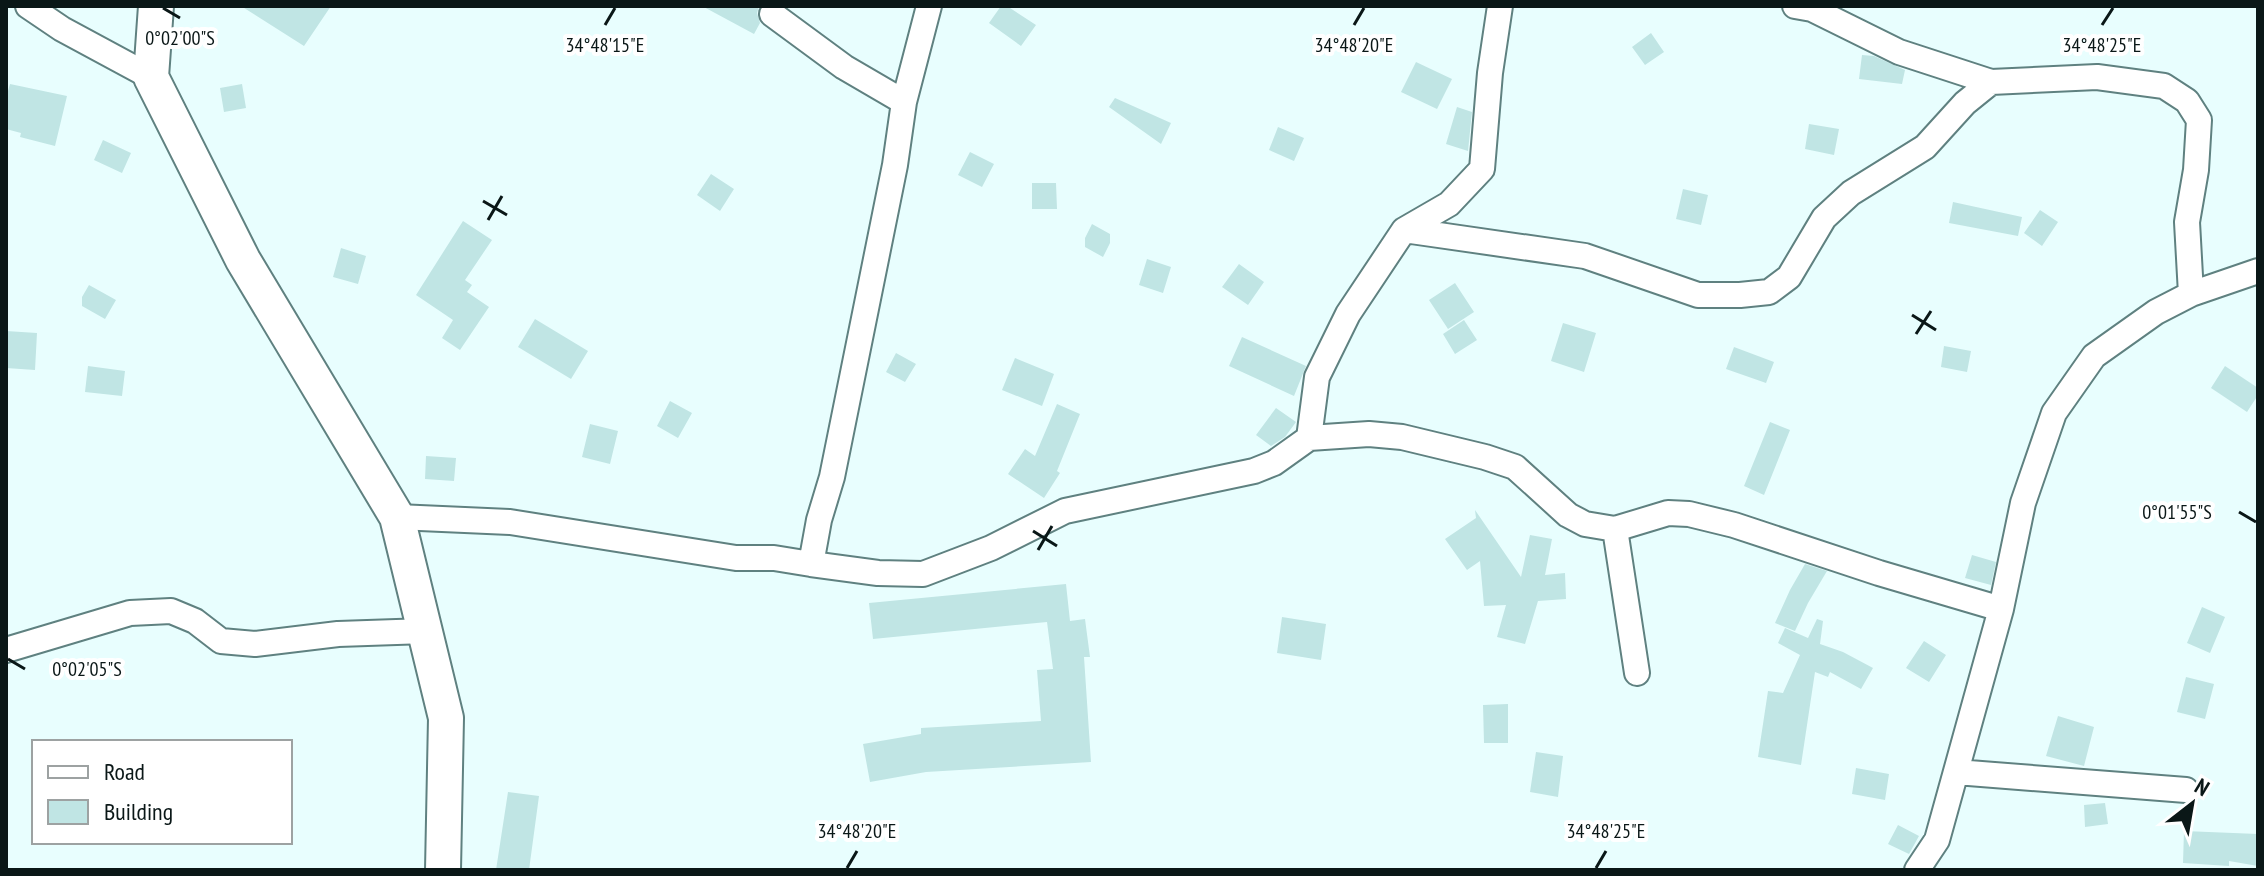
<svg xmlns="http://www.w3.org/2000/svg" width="2264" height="876" viewBox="0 0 2264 876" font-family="'PT Sans Narrow',sans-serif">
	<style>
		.building { fill: #c0e5e4 }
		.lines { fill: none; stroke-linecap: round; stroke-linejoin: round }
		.street-casing { stroke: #5f8180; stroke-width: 28 }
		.secondary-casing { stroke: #5f8180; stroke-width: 38 }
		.street { stroke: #fff; stroke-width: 24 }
		.secondary { stroke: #fff; stroke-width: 34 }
		.ticks { fill: none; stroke: #0a1717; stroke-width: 3 }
		.ticks-label { font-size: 20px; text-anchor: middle; fill: #0a1717; stroke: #fff; stroke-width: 8; stroke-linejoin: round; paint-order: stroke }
	</style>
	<rect width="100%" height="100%" fill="#e8fefe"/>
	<path class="building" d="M 241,6 L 331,6 L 304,46 Z
		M 702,6 L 759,6 L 757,13 L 760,23 L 754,34 Z
		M 1001,6 L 1007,6 L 1036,25 L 1021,46 L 989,23 Z
		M 1651,33 L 1664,52 L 1645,65 L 1632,47 Z
		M 1862,55 L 1874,56 L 1905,70 L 1902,84 L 1859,79 Z
		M 1416,62 L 1452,79 L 1437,109 L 1401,92 Z
		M 10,84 L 67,96 L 55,146 L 20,137 L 21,133 L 6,129 L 6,98 Z
		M 242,84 L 246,108 L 224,112 L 220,88 Z
		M 1115,98 L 1171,123 L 1161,144 L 1109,107 Z
		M 1457,107 L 1472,112 L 1468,151 L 1446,144 Z
		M 1809,124 L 1839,129 L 1834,155 L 1805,149 Z
		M 1278,127 L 1304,138 L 1294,161 L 1269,150 Z
		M 103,140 L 131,153 L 122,173 L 94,160 Z
		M 970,152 L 994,164 L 982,187 L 958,175 Z
		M 711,174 L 734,189 L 720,211 L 697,195 Z
		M 1032,183 L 1056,183 L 1057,209 L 1032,209 Z
		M 1683,189 L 1708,195 L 1701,225 L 1676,219 Z
		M 1953,202 L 2022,217 L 2018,236 L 1949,223 Z
		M 2040,210 L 2058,222 L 2042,246 L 2024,233 Z
		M 463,221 L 492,240 L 465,280 L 472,285 L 467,292 L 489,307 L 460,350 L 442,338 L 453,320 L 416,295 Z
		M 1092,224 L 1110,234 L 1110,243 L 1103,257 L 1085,247 L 1085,238 Z
		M 341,248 L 366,256 L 358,284 L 333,277 Z
		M 1147,259 L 1171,267 L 1163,293 L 1139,285 Z
		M 1239,264 L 1264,282 L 1248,305 L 1222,287 Z
		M 1455,283 L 1474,312 L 1448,329 L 1429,300 Z
		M 89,285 L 116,300 L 105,319 L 82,306 L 82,297 Z
		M 535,319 L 588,351 L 571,379 L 518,347 Z
		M 1464,320 L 1477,340 L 1455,354 L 1443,334 Z
		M 1563,323 L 1596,333 L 1584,372 L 1551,361 Z
		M 6,331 L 37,333 L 35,370 L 6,368 Z
		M 1242,337 L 1306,366 L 1294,396 L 1229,366 Z
		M 1944,346 L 1971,351 L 1967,372 L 1941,367 Z
		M 1734,347 L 1774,362 L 1766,383 L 1726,369 Z
		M 896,353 L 916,364 L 905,382 L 886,372 Z
		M 1015,358 L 1054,374 L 1042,406 L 1002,390 Z
		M 88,366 L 125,371 L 122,396 L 85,392 Z
		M 2225,366 L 2258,388 L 2258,395 L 2247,412 L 2211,388 Z
		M 670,401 L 692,413 L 678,438 L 657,426 Z
		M 1057,404 L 1080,414 L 1057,471 L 1060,473 L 1044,498 L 1008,474 L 1025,449 L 1035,456 Z
		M 1276,408 L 1296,422 L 1285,437 L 1271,446 L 1256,435 Z
		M 1770,422 L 1790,430 L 1764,495 L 1744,486 Z
		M 590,424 L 618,431 L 610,464 L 582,457 Z
		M 426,456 L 456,458 L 454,481 L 425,479 Z
		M 1475,510 L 1521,577 L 1530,535 L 1552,539 L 1545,575 L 1565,573 L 1566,599 L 1538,601 L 1525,644 L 1497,637 L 1506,605 L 1484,606 L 1480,561 L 1467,570 L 1445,539 L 1476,518 Z
		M 1972,555 L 1996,562 L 1991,585 L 1965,578 Z
		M 1805,564 L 1827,571 L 1808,603 L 1795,631 L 1775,623 L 1790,590 Z
		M 1066,584 L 1070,621 L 1085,619 L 1090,657 L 1084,657 L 1091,762 L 926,772 L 870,782 L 863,744 L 921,734 L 921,728 L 1041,721 L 1037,670 L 1053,669 L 1047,622 L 873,639 L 869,603 Z
		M 2202,607 L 2225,617 L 2210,653 L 2187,643 Z
		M 1282,617 L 1326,624 L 1321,660 L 1277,653 Z
		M 1817,619 L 1823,621 L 1820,644 L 1843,652 L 1873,668 L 1861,689 L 1830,672 L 1828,677 L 1815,672 L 1801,765 L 1758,757 L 1768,691 L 1783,693 L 1800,655 L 1778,643 L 1785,628 L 1808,638 Z
		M 1924,641 L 1946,655 L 1929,682 L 1906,668 Z
		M 2186,677 L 2214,684 L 2205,719 L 2177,712 Z
		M 1508,704 L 1508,743 L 1484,743 L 1483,705 Z
		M 2058,716 L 2094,727 L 2084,766 L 2046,756 Z
		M 1536,752 L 1563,756 L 1558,797 L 1530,792 Z
		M 1856,768 L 1889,774 L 1885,800 L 1852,794 Z
		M 508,792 L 539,796 L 529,870 L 496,870 Z
		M 2105,803 L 2108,824 L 2085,827 L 2084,805 Z
		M 1898,825 L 1919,836 L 1909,854 L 1888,844 Z
		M 2184,831 L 2258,834 L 2258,866 L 2229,861 L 2229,866 L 2183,863 Z"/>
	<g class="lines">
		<g class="street-casing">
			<path id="street" d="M 28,6 L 62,29 L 151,77
				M 1795,6 L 1812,9 L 1899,52 L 1991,82 L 2097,77 L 2164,86 L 2187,101 L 2199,120 L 2196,170 L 2187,222 L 2191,294
				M 772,14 L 844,67 L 904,102
				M 1404,230 L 1585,256 L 1698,295 L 1740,295 L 1769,292 L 1789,277 L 1824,218 L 1851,193 L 1925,147 L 1965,103 L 1991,82
				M 1309,438 L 1317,377 L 1348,314 L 1404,230 L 1449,204 L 1482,169 L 1490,73 L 1500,6
				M 397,517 L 510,522 L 736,558 L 774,558 L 811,564 L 819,520 L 832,477 L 895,165 L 904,102 L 929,6
				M 1615,529 L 1637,673
				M 811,564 L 878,573 L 923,574 L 991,548 L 1065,511 L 1254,471 L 1274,463 L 1309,438 L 1369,434 L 1402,437 L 1485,457 L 1515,467 L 1568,515 L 1585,524 L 1615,529 L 1668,513 L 1689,514 L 1734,525 L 1879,573 L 2001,609
				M 6,650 L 130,613 L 171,611 L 195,621 L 221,641 L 255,644 L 338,634 L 426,631
				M 1956,772 L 2186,790
				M 1917,870 L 1937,840 L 2001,609 L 2023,503 L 2054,413 L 2094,356 L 2156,312 L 2191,294 L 2258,271"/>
		</g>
		<g class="secondary-casing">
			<path id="secondary" d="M 156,6 L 151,77 L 243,260 L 397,517 L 446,718 L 443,870"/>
		</g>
		<use href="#street" class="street"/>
		<use href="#secondary" class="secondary"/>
	</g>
	<path class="ticks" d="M 163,8 L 180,18M 605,25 L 615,8M 1354,25 L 1364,8M 2102,25 L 2113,8M 483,201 L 507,215M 488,220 L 502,196M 1912,315 L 1936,330M 1916,334 L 1931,311M 2239,512 L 2256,522M 1033,531 L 1057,546M 1038,550 L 1052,526M 8,659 L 25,669M 847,868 L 857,851M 1596,868 L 1606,851"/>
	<g class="ticks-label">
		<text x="180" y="45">0°02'00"S</text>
		<text x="2102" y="52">34°48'25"E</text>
		<text x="605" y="52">34°48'15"E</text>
		<text x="1354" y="52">34°48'20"E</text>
		<text x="2177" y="519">0°01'55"S</text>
		<text x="87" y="676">0°02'05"S</text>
		<text x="857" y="838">34°48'20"E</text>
		<text x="1606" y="838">34°48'25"E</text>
	</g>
	<rect width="2264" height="876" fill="none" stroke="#0a1717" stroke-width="16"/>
	<rect x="32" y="740" width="260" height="104" fill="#ffffff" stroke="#9da2a2" stroke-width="2"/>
	<rect x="48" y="766" width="40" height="12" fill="#ffffff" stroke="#9da2a2" stroke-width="2"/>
	<text x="104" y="780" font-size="24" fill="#0a1717">Road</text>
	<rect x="48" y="800" width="40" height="24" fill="#c0e5e4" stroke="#9da2a2" stroke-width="2"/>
	<text x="104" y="820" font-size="24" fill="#0a1717">Building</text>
	<g transform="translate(2192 804) rotate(31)" stroke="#ffffff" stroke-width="6" paint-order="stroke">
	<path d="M0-6L14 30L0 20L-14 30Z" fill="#0a1717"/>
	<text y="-12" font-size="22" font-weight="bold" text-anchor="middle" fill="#0a1717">N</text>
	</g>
</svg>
